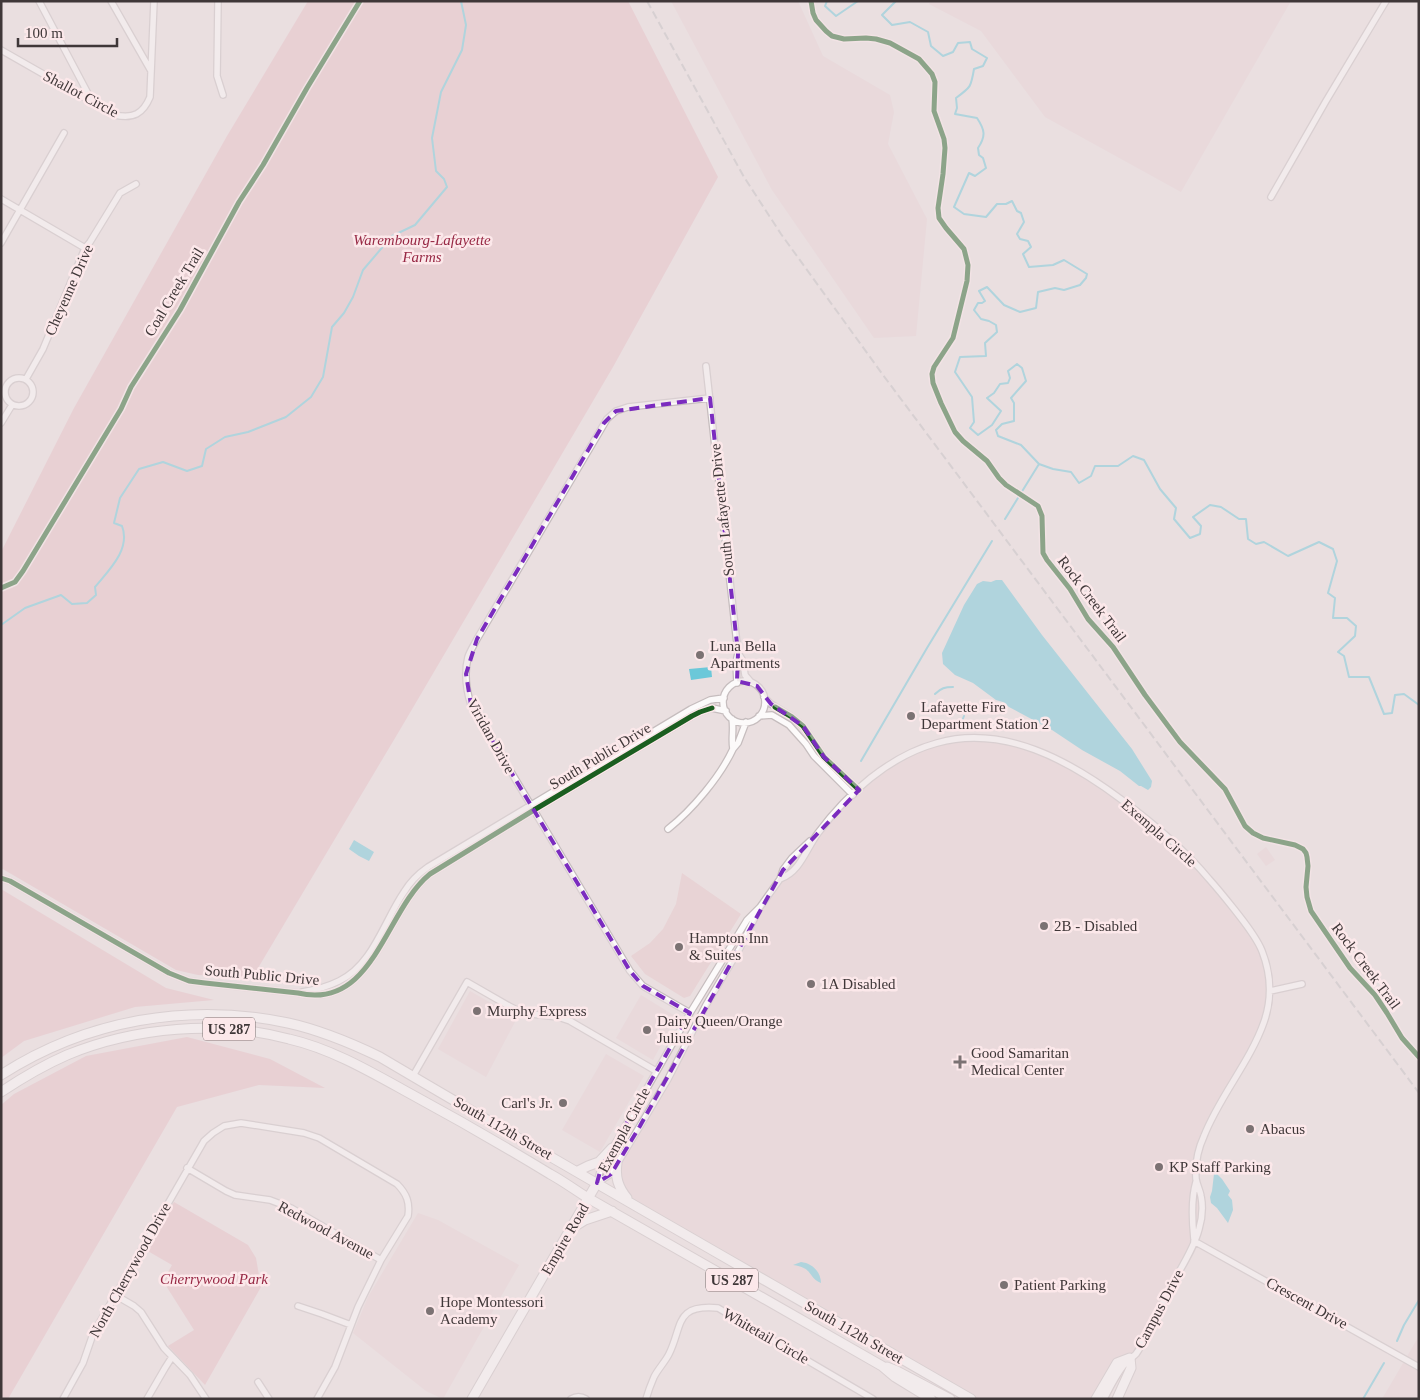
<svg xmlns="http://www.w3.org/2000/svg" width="1420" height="1400" viewBox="0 0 1420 1400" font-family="Georgia,serif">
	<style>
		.built { fill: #e8d3d5 }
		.green { fill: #e6bfc4 }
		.water { fill: #6bc8d9 }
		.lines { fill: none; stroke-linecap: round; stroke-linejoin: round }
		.stream { stroke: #6bc8d9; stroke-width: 2 }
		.street-casing { stroke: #c6bdbe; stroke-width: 8 }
		.primary-casing { stroke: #c6bdbe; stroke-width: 11 }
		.street { stroke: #fcfafa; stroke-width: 5.5 }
		.primary { stroke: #fcfafa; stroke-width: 9 }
		.rail { stroke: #c2bfc0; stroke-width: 2; stroke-dasharray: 8 4; stroke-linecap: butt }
		.cycleway-casing { stroke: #fce8ea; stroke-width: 8 }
		.cycleway { stroke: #1b5e20; stroke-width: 5 }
		.marked { fill: none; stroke: #7b2cbf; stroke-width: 4; stroke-dasharray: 10 6; stroke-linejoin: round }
		.poi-dot { fill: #7b7273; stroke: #fce8ea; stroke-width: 2 }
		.labels { text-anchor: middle; stroke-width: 5; stroke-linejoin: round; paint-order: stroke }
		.shield { fill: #fce8ea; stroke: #786c6d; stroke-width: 1 }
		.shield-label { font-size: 14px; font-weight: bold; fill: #3f3738 }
		.street-label { font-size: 15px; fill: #3f3738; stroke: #fce8ea }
		.park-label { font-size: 15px; font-style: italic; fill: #972844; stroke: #fce8ea }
		.poi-label { font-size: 15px; fill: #3f3738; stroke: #fce8ea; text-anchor: start }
	</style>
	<rect width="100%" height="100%" fill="#eadfe0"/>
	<path class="built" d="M 671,1 L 798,1 L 823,56 L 890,95 L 894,112 L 888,144 L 927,219 L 916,336 L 874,338 L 772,190 Z
		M 931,1 L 1291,1 L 1181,192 L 1045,117 L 981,31 L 929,4 Z
		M 986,739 L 1037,750 L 1101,784 L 1182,850 L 1254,936 L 1270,981 L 1263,1025 L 1204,1133 L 1196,1171 L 1201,1195 L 1199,1230 L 1152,1326 L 1104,1399 L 970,1399 L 631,1202 L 617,1183 L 617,1163 L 648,1113 L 760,907 L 780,879 L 790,876 L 816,836 L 853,795 L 896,760 L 936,743 Z
		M 1266,847 L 1275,860 L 1266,866 L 1257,854 Z
		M 682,873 L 741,914 L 690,996 L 684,998 L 645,974 L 631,956 L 650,943 L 663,929 L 676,904 Z
		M 470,991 L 517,1018 L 486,1077 L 438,1049 Z
		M 641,995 L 675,1016 L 674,1021 L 653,1060 L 616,1038 Z
		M 606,1054 L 644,1076 L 600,1152 L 562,1130 Z
		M 418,1213 L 438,1220 L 519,1265 L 443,1399 L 426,1391 L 353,1333 L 368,1297 Z
		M 1419,1336 L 1419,1399 L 1382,1399 Z"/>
	<path class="green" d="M 308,1 L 628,1 L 718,177 L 613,367 L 401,728 L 252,978 L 198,975 L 176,970 L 1,868 L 1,552 L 74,408 L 227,136 Z
		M 1,889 L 166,988 L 214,1000 L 135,1007 L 24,1041 L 1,1058 Z
		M 187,1037 L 270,1059 L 325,1088 L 259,1085 L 177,1107 L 8,1399 L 1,1399 L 1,1105 L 14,1094 L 86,1056 Z
		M 174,1202 L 248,1245 L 256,1258 L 261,1287 L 205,1385 L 168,1346 L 194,1330 L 163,1281 L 172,1265 L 146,1250 Z"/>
	<path class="water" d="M 996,580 L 1002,580 L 1042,635 L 1132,749 L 1152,781 L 1151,787 L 1148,790 L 1141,786 L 1139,786 L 1120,771 L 1082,750 L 1052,730 L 1009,707 L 1003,702 L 996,700 L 973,683 L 955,675 L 943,664 L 942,653 L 964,605 L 977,584 L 983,581 L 991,582 Z
		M 711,667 L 712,677 L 691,680 L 689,669 Z
		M 354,840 L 374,852 L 369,861 L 359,856 L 349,849 Z
		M 1214,1174 L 1217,1174 L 1222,1179 L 1230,1191 L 1228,1195 L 1232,1200 L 1233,1210 L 1228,1223 L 1217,1208 L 1211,1203 L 1210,1197 L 1212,1191 Z
		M 801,1262 C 812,1263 821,1272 821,1283 C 807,1277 814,1268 793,1265 Z"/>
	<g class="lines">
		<path class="stream" d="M 827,1 L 825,6 L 836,16 L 858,1
			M 896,1 L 882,15 L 892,25 L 910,22 L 928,32 L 931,46 L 943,56 L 953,52 L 958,43 L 970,42 L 972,49 L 987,58 L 983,66 L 974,69 C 971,87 971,87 956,98 L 957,108 L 955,114 L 977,118 C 985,130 986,136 978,148 L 979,155 L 983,158 L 986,168 L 975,176 L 969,173 L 954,207 L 964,214 L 986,217 L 997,204 L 1006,204 L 1012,201 L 1017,211 L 1021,213 L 1024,222 L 1017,234 L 1020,239 L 1028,241 L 1031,247 L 1023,254 L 1029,267 L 1053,265 L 1064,260 L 1087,274 L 1086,278 L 1080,285 L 1064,290 L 1055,288 L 1038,292 L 1036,308 L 1020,312 L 1004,305 L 987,287 L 979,291 L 985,301 L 982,303 L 978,303 L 974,310 L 981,319 L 989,321 L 996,325 L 997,332 L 985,343 L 986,356 L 960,357 L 955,372 L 972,397 L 974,422 L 970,428 L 978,435 L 992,425 L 1001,411 L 987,398 L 994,393 L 1000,384 L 1008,383 L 1010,378 L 1008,371 L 1017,364 L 1022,368 L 1026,381 L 1011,398 L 1014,403 L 1014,421 L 1002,424 L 996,430 L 998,436 L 1021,445 L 1039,464 L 1053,469 L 1071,472 L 1079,483 L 1091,476 L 1095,466 L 1118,466 L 1133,456 L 1144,460 L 1160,489 L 1176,508 L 1174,519 L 1190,538 L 1200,534 L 1201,526 L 1193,517 L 1210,505 L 1221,507 L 1239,519 L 1246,519 L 1248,539 L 1256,544 L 1264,542 L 1288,556 L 1319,542 L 1333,549 L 1337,561 L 1328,593 L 1335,598 L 1333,618 L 1347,618 L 1356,626 L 1355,636 L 1338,652 L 1344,656 L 1349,677 L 1369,677 L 1384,714 L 1392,713 L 1395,695 L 1404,694 L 1419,705
			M 1005,519 L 1039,464
			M 1,625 L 25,608 L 61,595 L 72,604 L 87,603 L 96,595 L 95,587 C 109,570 131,549 122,526 L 114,523 L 120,498 L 139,469 L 163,462 L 187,471 L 202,466 L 206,449 L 225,437 L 248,432 L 286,417 L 311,397 L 323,377 L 332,327 L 344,313 L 353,297 L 363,270 L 392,236 L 415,225 L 447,187 L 444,179 L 436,171 L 432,138 L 441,92 L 462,50 L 466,25 L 461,1
			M 935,694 C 941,688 945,687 953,687
			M 956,725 L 962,721 L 964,716
			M 861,761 L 927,648 L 992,541
			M 1397,1341 L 1404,1325 L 1419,1300
			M 1363,1399 L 1384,1363"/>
		<g class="street-casing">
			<path id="street" d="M 39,1 L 93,103
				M 111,1 L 151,71
				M 218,1 L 217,76 L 223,95
				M 1,50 L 115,115 C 133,119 143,114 150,97 L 154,1
				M 1271,197 L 1326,101 L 1386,1
				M 1,199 L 85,248
				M 1,243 L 64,133
				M 706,366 L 738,653 L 743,661 L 745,675 L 751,682
				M5 392a14 14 0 1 1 28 0a14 14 0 1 1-28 0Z
				M 26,379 L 43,349 L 85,248 L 90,242 L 120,193 L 136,184
				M 1,423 L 12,405
				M723 702a21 21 0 1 1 42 0a21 21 0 1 1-42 0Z
				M 737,683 L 736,662 L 738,653
				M 764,697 L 771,704 L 792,717 L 803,726 L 824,757 L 859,790
				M 759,716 L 772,715 L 789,725 L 806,744 L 814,756 L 853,795
				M 732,719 C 734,729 731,739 733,749 L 738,743 L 746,722
				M 668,829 C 692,810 720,777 733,749
				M 1,878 L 10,881 L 169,973 L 189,981 L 205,983 L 298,993 C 374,1011 385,910 430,874 L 534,810 L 692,716 L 700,712 L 712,708 L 726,711
				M 780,879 C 801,871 806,849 818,833 C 847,794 889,756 937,743 C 1004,724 1070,761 1122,800 C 1153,823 1184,849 1209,879 C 1218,889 1226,899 1234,909 C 1244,922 1256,936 1262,951 C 1271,974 1272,999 1264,1022 C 1250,1062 1219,1097 1204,1136 C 1198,1149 1195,1165 1196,1179 C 1197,1185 1200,1190 1201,1196 C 1203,1206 1202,1219 1199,1229 C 1193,1252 1177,1273 1167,1294 C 1159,1309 1153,1324 1144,1339 C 1142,1344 1139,1350 1136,1354 C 1132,1358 1127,1361 1124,1365 C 1116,1375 1110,1387 1104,1399
				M 1270,991 L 1302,984
				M 302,992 C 315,990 327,987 339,981 C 373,965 384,921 404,892 C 410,882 418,874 428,867 L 691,709 L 710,700 L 724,698
				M 690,1013 L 643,986 L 630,971 L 471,705 C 466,689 464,673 468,657 C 470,651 474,645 477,639 L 607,419 L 616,411 L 628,407 L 710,398
				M 413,1076 L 467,982 L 509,1006 L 523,1013 L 558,1017 L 570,1021 L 656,1071
				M 611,1151 L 690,1013 L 747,920 L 760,907 L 780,879 L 783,870 L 792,858 L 810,841
				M 187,1168 L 226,1191 L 235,1195 L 270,1200 L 291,1208 L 381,1260
				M 597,1183 L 601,1168 L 606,1159
				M 597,1183 L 611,1174 L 640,1126 L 668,1079 L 706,1005 L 740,948 L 758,911
				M 1194,1239 C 1192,1220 1191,1199 1196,1182
				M 1194,1241 L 1419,1367
				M 115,1295 L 134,1306 L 141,1312 L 164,1348 L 190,1375 L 206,1399
				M 298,1306 L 322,1314 L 351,1325
				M 258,1382 L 269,1399
				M 63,1399 L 83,1363 L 93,1334 L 204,1141 L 213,1133 L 224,1126 L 241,1123 L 304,1133 L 319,1138 L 397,1184 C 407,1194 410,1203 408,1216 L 381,1260 L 358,1307 L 335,1367 L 317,1399
				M 147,1399 L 165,1368 L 172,1357
				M 571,1399 C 576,1396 581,1396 586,1399
				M 646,1399 C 648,1392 651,1384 654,1377 C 658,1369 665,1362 669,1354 C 683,1326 674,1304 718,1308 L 873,1399"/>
		</g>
		<g class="primary-casing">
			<path id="primary" d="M 1,1075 C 86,1020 189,1002 288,1023 C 320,1030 351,1043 380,1057 C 576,1173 774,1285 971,1399
				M 1,1092 C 22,1078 44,1065 67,1055 C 135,1027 218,1020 289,1039 C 332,1049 371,1072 409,1093 C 457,1119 504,1146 550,1174 C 563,1181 575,1190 588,1198 L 882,1366 L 895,1377 L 931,1399
				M 617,1163 C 615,1177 618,1187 627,1198
				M 578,1171 L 588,1166 L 599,1162 L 612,1148
				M 572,1228 L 585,1220 L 612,1211
				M 887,1367 L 897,1371 L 950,1399
				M 472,1399 L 597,1183
				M 1096,1399 L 1117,1363 L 1130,1358 L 1131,1368 L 1117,1399"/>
		</g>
		<use href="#street" class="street"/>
		<use href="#primary" class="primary"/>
		<path class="rail" d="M 647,1 L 744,177 L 781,234 L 883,375 L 1419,1093"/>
		<g class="cycleway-casing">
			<path id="cycleway" d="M 811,1 L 813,13 L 816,20 L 826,31 L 832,36 L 844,39 L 866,38 L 876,39 L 890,43 L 919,59 L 932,74 L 935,82 L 934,111 L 944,139 L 945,148 L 943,174 L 938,208 L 939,218 L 946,228 L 964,249 L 968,265 L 967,281 L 953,338 L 934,367 L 932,374 L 933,383 L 941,403 L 955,432 L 963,441 L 987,461 L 999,478 L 1006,485 L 1038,506 L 1042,516 L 1043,553 L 1047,560 L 1070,589 L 1088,619 L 1113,647 L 1145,695 L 1180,742 L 1225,789 L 1245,826 L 1253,833 L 1263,838 L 1295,845 L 1303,849 L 1306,853 L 1307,857 L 1308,866 L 1306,887 L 1307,897 L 1311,911 L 1350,968 L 1375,995 L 1387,1013 L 1402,1038 L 1419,1057
				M 1,588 L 15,582 L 23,571 L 121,409 L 131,387 L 180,310 L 239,202 L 263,165 L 307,88 L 360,1
				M 775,707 L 792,717 L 803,726 L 824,757 L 859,790
				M 1,878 L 10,881 L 169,973 L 189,981 L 205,983 L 298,993 C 374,1011 385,910 430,874 L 534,810 L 692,716 L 700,712 L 712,708"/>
		</g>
		<use href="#cycleway" class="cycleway"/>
	</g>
	<path d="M0 0H1420V1400H0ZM 710,398 L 738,653 L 737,681 L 757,686 L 771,704 L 803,726 L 824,757 L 859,790 L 783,870 L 640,1126 L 611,1174 L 597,1183 L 601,1168 L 690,1013 L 643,986 L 630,971 L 471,705 L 466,674 L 477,639 L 604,423 L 616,411 Z" fill="#eadfe0" fill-opacity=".55" fill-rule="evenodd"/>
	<path class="marked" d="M 710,398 L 738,653 L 737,681 L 757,686 L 771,704 L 803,726 L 824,757 L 859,790 L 783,870 L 640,1126 L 611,1174 L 597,1183 L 601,1168 L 690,1013 L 643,986 L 630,971 L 471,705 L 466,674 L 477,639 L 604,423 L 616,411 Z"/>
	<g class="poi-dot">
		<circle cx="700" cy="655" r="5"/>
		<circle cx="911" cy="716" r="5"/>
		<circle cx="1044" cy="926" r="5"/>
		<circle cx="679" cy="947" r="5"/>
		<circle cx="811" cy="984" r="5"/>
		<circle cx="477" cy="1011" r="5"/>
		<circle cx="647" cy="1030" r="5"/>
		<path d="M957.5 1054.5h5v5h5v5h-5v5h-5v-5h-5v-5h5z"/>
		<circle cx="563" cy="1103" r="5"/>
		<circle cx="1250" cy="1129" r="5"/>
		<circle cx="1159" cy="1167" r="5"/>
		<circle cx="1004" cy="1285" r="5"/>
		<circle cx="430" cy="1311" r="5"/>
	</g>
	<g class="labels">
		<g class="shield">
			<rect x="203" y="1017.5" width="52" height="23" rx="4"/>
			<rect x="706" y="1268.5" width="52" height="23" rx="4"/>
		</g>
		<g class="shield-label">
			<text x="229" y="1034">US 287</text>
			<text x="732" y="1285">US 287</text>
		</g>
		<g class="street-label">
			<text transform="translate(81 94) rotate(28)" y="5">Shallot Circle</text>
			<text transform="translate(69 290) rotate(-66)" y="5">Cheyenne Drive</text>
			<text transform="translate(174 292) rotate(-59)" y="5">Coal Creek Trail</text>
			<text transform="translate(722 510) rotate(-96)" y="5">South Lafayette Drive</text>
			<text transform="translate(1092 599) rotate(53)" y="5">Rock Creek Trail</text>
			<text transform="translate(491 736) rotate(61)" y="5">Viridan Drive</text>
			<text transform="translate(600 756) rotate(-31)" y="5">South Public Drive</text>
			<text transform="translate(1159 833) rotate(41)" y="5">Exempla Circle</text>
			<text transform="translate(1366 966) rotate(53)" y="5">Rock Creek Trail</text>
			<text transform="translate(262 975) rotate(5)" y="5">South Public Drive</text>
			<text transform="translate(503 1128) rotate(30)" y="5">South 112th Street</text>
			<text transform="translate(624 1130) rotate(-62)" y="5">Exempla Circle</text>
			<text transform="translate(326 1230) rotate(28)" y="5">Redwood Avenue</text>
			<text transform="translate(565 1239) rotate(-60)" y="5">Empire Road</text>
			<text transform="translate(130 1270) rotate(-61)" y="5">North Cherrywood Drive</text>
			<text transform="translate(1307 1303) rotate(29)" y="5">Crescent Drive</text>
			<text transform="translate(1159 1309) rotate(-62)" y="5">Campus Drive</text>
			<text transform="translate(854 1332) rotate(30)" y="5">South 112th Street</text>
			<text transform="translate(766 1336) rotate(30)" y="5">Whitetail Circle</text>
		</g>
		<g class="park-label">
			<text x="422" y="245">Warembourg-Lafayette<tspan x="422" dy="17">Farms</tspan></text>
			<text x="214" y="1284">Cherrywood Park</text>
		</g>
		<g class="poi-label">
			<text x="710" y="651">Luna Bella<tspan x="710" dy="17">Apartments</tspan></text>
			<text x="921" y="712">Lafayette Fire<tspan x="921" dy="17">Department Station 2</tspan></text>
			<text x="1054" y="931">2B - Disabled</text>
			<text x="689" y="943">Hampton Inn<tspan x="689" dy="17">&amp; Suites</tspan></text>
			<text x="821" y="989">1A Disabled</text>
			<text x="487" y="1016">Murphy Express</text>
			<text x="657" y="1026">Dairy Queen/Orange<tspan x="657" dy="17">Julius</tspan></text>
			<text x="971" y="1058">Good Samaritan<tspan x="971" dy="17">Medical Center</tspan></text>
			<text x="553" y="1108" text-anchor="end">Carl's Jr.</text>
			<text x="1260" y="1134">Abacus</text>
			<text x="1169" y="1172">KP Staff Parking</text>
			<text x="1014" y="1290">Patient Parking</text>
			<text x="440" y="1307">Hope Montessori<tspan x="440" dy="17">Academy</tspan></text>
		</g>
	</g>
	<rect width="1420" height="1400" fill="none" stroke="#3f3738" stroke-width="5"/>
	<path d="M18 38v8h99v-8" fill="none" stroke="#3f3738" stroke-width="2.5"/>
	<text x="25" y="38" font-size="15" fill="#3f3738" stroke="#fce8ea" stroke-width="4" paint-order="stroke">100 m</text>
</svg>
